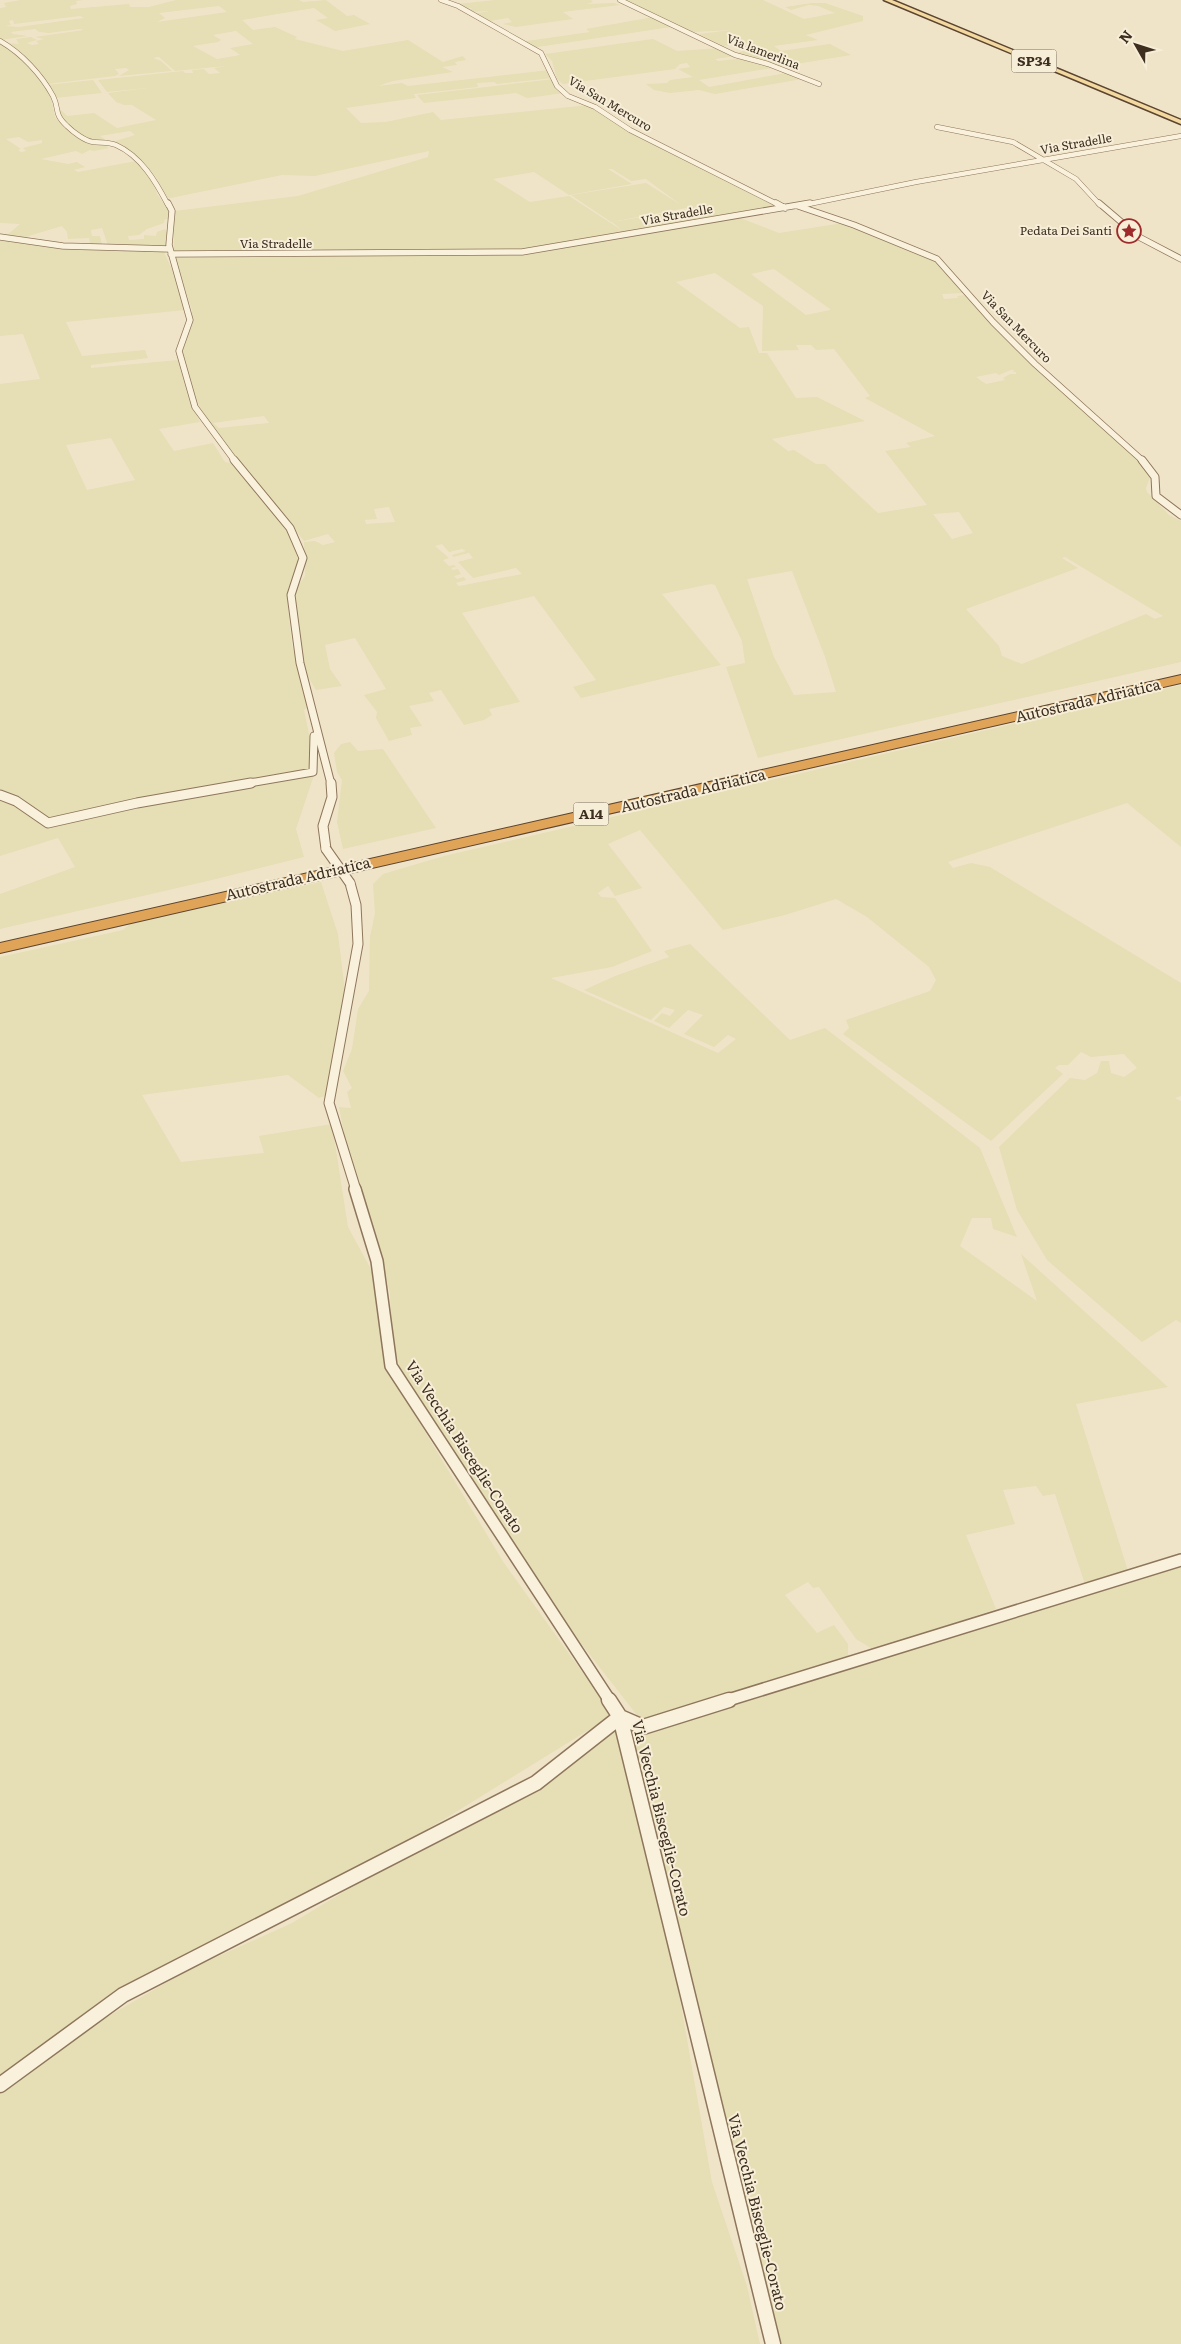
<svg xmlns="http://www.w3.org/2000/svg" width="1181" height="2344" viewBox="0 0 1181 2344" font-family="Literata,serif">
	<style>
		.farmland { fill: #e6deb5; fill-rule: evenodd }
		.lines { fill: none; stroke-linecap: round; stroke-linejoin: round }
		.minor-far5-casing { stroke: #8d765c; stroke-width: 5.5 }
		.minor-far4-casing { stroke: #8d765c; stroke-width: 7 }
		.minor-far3-casing { stroke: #8d765c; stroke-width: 9 }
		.minor-far2-casing { stroke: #8d765c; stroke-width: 11 }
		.minor-far1-casing { stroke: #8d765c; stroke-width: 14 }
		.minor-casing { stroke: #8d765c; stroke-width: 17 }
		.primary-casing { stroke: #5b4430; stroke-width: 3 }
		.motorway-casing { stroke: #5b4430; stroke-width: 2 }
		.minor-far5 { stroke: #faf1dc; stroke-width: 4.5 }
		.minor-far4 { stroke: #faf1dc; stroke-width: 5.5 }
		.minor-far3 { stroke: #faf1dc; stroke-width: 7 }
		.minor-far2 { stroke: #faf1dc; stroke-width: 9 }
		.minor-far1 { stroke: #faf1dc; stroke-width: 11 }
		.minor { stroke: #faf1dc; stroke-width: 14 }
		.primary { fill: #f3d9a0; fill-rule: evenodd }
		.motorway { fill: #e0a458; fill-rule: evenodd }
		.minor-bridge-casing { stroke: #8d765c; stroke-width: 11; stroke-linecap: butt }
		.minor-bridge { stroke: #faf1dc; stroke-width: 9 }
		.labels { text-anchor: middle; stroke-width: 4; stroke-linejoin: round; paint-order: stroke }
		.far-street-label { font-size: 12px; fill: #3d2e20; stroke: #f7eed8 }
		.far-poi-label { font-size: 12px; fill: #3d2e20; stroke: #f7eed8; text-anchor: end }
		.shield { fill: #f7eed8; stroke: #756857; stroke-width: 1 }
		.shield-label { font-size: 14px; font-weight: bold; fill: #3d2e20 }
		.street-label { font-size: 15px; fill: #3d2e20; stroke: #f7eed8 }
	</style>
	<rect width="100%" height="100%" fill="#f0e4c8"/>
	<path class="farmland" d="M 21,0 L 83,0 L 76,1 L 77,4 L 70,6 L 71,9 L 129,4 L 130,7 L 149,7 L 176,0 L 299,0 L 303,2 L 326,0 L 347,16 L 354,15 L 370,24 L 335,31 L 316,20 L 328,18 L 314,8 L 242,20 L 253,30 L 275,27 L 297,37 L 295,39 L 343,51 L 408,40 L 443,62 L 463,56 L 466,60 L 455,62 L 457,65 L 442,67 L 453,72 L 393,81 L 378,86 L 402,83 L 408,86 L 549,70 L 553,78 L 497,84 L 494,82 L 477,83 L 478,87 L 414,94 L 416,98 L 346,108 L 361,123 L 386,122 L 433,112 L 441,120 L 589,105 L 628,129 L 781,207 L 703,220 L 686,208 L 611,222 L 571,195 L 646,183 L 681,205 L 646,179 L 631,181 L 612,169 L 608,169 L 632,184 L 569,195 L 534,172 L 493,179 L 530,202 L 569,196 L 623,231 L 612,222 L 684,210 L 700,221 L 510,252 L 179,253 L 174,251 L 174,211 L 298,196 L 428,157 L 429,151 L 315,176 L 282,175 L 166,199 L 156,177 L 146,165 L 112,142 L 135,135 L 130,131 L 100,136 L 106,140 L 98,142 L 86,140 L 66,126 L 58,115 L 57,106 L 67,116 L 94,113 L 117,128 L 156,120 L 132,105 L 124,105 L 116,102 L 108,93 L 147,88 L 107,92 L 98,80 L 183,71 L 185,73 L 193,73 L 192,70 L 204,69 L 209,74 L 220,73 L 214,68 L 226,66 L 175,71 L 159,57 L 153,58 L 161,61 L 172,71 L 119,76 L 129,70 L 126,68 L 115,69 L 119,74 L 115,76 L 47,84 L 31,65 L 34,64 L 30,64 L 6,43 L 19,44 L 16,39 L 31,37 L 37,40 L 27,43 L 32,45 L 39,44 L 36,41 L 44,39 L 35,37 L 84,30 L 80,29 L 49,33 L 39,32 L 35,29 L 11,32 L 13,34 L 28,36 L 0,40 L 0,8 L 6,7 L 4,3 ZM 219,6 L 227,12 L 157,22 L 165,18 L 159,13 ZM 80,16 L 84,18 L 19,27 L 5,26 L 11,25 L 9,21 L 13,20 L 14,24 ZM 236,31 L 253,44 L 230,48 L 240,55 L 217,59 L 193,46 L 218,42 L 221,40 L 213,35 Z
		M 495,0 L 591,0 L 593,2 L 587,4 L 614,3 L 620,5 L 563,12 L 573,19 L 516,27 L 503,24 L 512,22 L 508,18 L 484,22 L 472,14 L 490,11 L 471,12 L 468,10 L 473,8 L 464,9 L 457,4 Z
		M 621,0 L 763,0 L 804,19 L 835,13 L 818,6 L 809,5 L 791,10 L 785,7 L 812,3 L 825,3 L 863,16 L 863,21 L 806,35 L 818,40 L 774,46 L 781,51 L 830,44 L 851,55 L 699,80 L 709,87 L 786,73 L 802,79 L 715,94 L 699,90 L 670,93 L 654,90 L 646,84 L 667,83 L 670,80 L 693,77 L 678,69 L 690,67 L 687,63 L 680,64 L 675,69 L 563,84 L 557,79 L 552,61 L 545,54 L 653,39 L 677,51 L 720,48 L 737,56 L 715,59 L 718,61 L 744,58 L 746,56 L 736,53 L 747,50 L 743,47 L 750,45 L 747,43 L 723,46 L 699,34 L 731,30 L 694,32 L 678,26 L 531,48 L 520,42 L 590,32 L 586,29 L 659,16 Z
		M 0,43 L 12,50 L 38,77 L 51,97 L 55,117 L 64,127 L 83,141 L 103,144 L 109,148 L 94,151 L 90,150 L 82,154 L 76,151 L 41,159 L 68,164 L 77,162 L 85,167 L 74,170 L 78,172 L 136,161 L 152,178 L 157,194 L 170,212 L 170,219 L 165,219 L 164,223 L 147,229 L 139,235 L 128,236 L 129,240 L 144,239 L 144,235 L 156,236 L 157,232 L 165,229 L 169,236 L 169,248 L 167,249 L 109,248 L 102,228 L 91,230 L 92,236 L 100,236 L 103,249 L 163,250 L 176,278 L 185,310 L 66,322 L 82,356 L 145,350 L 148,358 L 91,365 L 91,368 L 178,360 L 189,400 L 200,422 L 159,429 L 174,451 L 213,443 L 225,462 L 233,464 L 284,525 L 296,549 L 298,562 L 288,607 L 292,645 L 311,705 L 304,710 L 315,763 L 309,769 L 51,820 L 32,807 L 0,793 L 0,384 L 40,379 L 23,334 L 0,336 L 0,238 L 30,244 L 99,248 L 91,247 L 89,238 L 68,239 L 67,232 L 62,226 L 19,239 L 6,236 L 20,224 L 0,223 ZM 19,137 L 28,142 L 42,140 L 42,143 L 23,148 L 26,151 L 21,152 L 18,150 L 21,149 L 6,139 ZM 111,438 L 135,480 L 87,490 L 66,445 Z
		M 554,79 L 564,93 L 527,98 L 516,93 L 424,103 L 417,95 Z
		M 93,80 L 102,93 L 55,98 L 47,85 Z
		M 738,217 L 779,233 L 843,223 L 938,261 L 964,293 L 942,294 L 944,299 L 958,298 L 957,296 L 965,295 L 1145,466 L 1151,475 L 1146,488 L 1147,492 L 1169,515 L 1181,521 L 1181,662 L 758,758 L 726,667 L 745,663 L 742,641 L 715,585 L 711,584 L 662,594 L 721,665 L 581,698 L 573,687 L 596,680 L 534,596 L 462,613 L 520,702 L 489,709 L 492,715 L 484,720 L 464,725 L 441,690 L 429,693 L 434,701 L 409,706 L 422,726 L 410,728 L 412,735 L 389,741 L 376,718 L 377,712 L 364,695 L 386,689 L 355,638 L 325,645 L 330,669 L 342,686 L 316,690 L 308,677 L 300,651 L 294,606 L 297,587 L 305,576 L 304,542 L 315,541 L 323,545 L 335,542 L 328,534 L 304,541 L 206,420 L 194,395 L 182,355 L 183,342 L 192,325 L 192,310 L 173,255 L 509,254 ZM 774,269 L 830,309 L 830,310 L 806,315 L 751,274 ZM 715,273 L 763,306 L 762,351 L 799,350 L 796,345 L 811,345 L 816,350 L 834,349 L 870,396 L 865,398 L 935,436 L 906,443 L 911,447 L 885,451 L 927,505 L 878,513 L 825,464 L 816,464 L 794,450 L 788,451 L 772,439 L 865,421 L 817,397 L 796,398 L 767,353 L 759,353 L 749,327 L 740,328 L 676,282 ZM 1011,370 L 1014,370 L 1013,372 L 1016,372 L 1016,374 L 1010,374 L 1003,378 L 1005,380 L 986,384 L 976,377 L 996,373 L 999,375 ZM 264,416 L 269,423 L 219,428 L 213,423 ZM 389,507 L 395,522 L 366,524 L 365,520 L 377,519 L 374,509 ZM 959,512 L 973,533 L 952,539 L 933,514 ZM 442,544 L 449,552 L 462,549 L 466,551 L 452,555 L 453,557 L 469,553 L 473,558 L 458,562 L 473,578 L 516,568 L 522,574 L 459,586 L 456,583 L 466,580 L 464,577 L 457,579 L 454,576 L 461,574 L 458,569 L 453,570 L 451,568 L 456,567 L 454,565 L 449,566 L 443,560 L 449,558 L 435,546 ZM 1065,557 L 1163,616 L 1155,619 L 1146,614 L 1022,664 L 1002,656 L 999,646 L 966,609 L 1078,568 L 1062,558 ZM 792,571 L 825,657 L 836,692 L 794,695 L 774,657 L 747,579 Z
		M 1181,685 L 1181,847 L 1127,803 L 948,862 L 953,868 L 971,863 L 990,867 L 1181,983 L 1181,1096 L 1175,1098 L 1181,1101 L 1181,1323 L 1176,1320 L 1142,1342 L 1047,1260 L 1017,1210 L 999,1147 L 1070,1078 L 1085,1080 L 1097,1073 L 1101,1061 L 1109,1061 L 1111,1073 L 1124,1077 L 1137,1068 L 1124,1054 L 1091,1057 L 1081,1052 L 1068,1065 L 1059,1065 L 1055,1068 L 1063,1074 L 991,1141 L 843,1034 L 849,1028 L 846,1020 L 930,991 L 936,980 L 929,967 L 867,917 L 836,899 L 785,915 L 723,930 L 640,830 L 608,844 L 642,888 L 615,896 L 608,886 L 598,893 L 601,897 L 615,898 L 652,951 L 612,967 L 551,978 L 718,1053 L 736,1039 L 728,1035 L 714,1047 L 684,1034 L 703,1015 L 688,1010 L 669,1028 L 654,1021 L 662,1013 L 670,1016 L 675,1010 L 664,1007 L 651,1020 L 584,990 L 615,976 L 669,957 L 664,951 L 690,944 L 790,1040 L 825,1028 L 980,1148 L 1017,1237 L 993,1229 L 991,1218 L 972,1218 L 960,1246 L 1037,1301 L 1021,1254 L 1168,1387 L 1076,1404 L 1128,1571 L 1085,1584 L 1055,1494 L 1043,1496 L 1036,1486 L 1003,1490 L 1015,1524 L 966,1535 L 996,1609 L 874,1650 L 856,1639 L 819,1587 L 813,1588 L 808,1582 L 785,1595 L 817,1633 L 834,1625 L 848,1644 L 848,1659 L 653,1721 L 640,1719 L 515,1559 L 401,1371 L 392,1342 L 390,1294 L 383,1262 L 356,1196 L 339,1107 L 351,1108 L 347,1092 L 352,1088 L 343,1071 L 352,1049 L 358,1009 L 369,991 L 370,937 L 375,913 L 373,884 L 383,874 L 444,856 Z
		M 350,742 L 358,751 L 383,749 L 436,828 L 343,849 L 337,822 L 342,780 L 337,772 L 334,753 L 341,744 Z
		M 314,775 L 296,829 L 304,857 L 212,880 L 0,929 L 0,894 L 75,867 L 58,838 L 0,856 L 0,796 L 48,825 L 182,795 Z
		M 321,882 L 338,934 L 349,1023 L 333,1068 L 328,1095 L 319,1098 L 288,1075 L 142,1095 L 181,1162 L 264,1153 L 259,1136 L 332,1124 L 348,1227 L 373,1273 L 380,1296 L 382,1344 L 389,1372 L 504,1563 L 613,1715 L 451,1815 L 274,1920 L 188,1957 L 61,2030 L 0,2077 L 0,957 L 123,930 L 131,923 Z
		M 1181,1563 L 1181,2344 L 771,2344 L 724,2172 L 682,1969 L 631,1740 L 811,1680 Z
		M 620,1726 L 675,1971 L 712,2182 L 747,2286 L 760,2344 L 0,2344 L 0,2094 L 69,2039 L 188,1970 L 292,1923 Z"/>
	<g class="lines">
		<g class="minor-far5-casing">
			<path id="minor-far5" d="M 441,0 L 458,6 L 541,53 L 557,86 L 568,96 L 595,107 L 630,130 L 779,205
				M 620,0 L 735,55 L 768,64 L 819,84
				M 0,41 C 21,53 41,74 53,96 C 60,110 53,113 67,126 C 73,132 85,141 93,142 C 100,143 109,142 116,145 C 141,156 156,182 168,205
				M 937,127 L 1013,142 L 1076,179 L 1100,205
				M 804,205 L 916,182 L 1181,136"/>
		</g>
		<g class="minor-far4-casing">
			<path id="minor-far4" d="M 168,203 L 172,211 L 169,245 L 190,320 L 179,351 L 195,407 L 235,461
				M 776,203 L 785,208
				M 1099,203 L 1139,237 L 1181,259
				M 798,206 L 854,225 L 937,259 L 993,322 L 1035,364 L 1143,461
				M 0,237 L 63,246 L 170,249
				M 171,254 L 522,252 L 810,203"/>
		</g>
		<g class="minor-far3-casing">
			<path id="minor-far3" d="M 234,460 L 290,528 L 303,558 L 291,595 L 300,663 L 331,784
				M 1142,460 L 1155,477 L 1156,496 L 1181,515
				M 244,784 L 313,772 L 314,736"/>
		</g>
		<g class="minor-far2-casing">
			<path id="minor-far2" d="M 0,795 L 16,801 L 48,823 L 137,803 L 251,783
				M 326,849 L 323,826 L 332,797 L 331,783
				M 350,883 L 356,905 L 358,944 L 329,1103 L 356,1190"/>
		</g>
		<g class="minor-far1-casing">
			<path id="minor-far1" d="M 355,1189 L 377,1261 L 391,1366 L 610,1701
				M 725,1701 L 1181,1560"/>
		</g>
		<g class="minor-casing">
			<path id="minor" d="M 609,1700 L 620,1717 L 773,2344
				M 0,2085 L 123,1995 L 536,1783 L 620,1717 L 643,1727 L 729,1700"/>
		</g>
		<g class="primary-casing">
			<path id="primary" d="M 884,0 L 892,0 L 1181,120 L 1181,124 Z"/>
		</g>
		<g class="motorway-casing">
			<path id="motorway" d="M 1181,675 L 1181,683 L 0,953 L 0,943 Z"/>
		</g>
		<use href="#minor-far5" class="minor-far5"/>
		<use href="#minor-far4" class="minor-far4"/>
		<use href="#minor-far3" class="minor-far3"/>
		<use href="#minor-far2" class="minor-far2"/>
		<use href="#minor-far1" class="minor-far1"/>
		<use href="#minor" class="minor"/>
		<use href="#primary" class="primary"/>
		<use href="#motorway" class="motorway"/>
		<g class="minor-bridge-casing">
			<path id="minor-bridge" d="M 326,849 L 350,883"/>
		</g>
		<use href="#minor-bridge" class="minor-bridge"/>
	</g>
	<defs>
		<g id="sight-ring" transform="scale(1.25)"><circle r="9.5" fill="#f7eed8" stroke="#9e2a2b" stroke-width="1.5"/><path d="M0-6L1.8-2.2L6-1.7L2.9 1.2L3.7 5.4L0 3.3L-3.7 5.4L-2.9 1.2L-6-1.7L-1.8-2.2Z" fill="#9e2a2b"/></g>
	</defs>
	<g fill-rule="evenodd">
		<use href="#sight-ring" x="1129" y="231"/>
	</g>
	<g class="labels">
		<g class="far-street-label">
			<text transform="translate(763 52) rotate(21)" y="4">Via lamerlina</text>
			<text transform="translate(610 104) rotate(31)" y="4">Via San Mercuro</text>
			<text transform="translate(1076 144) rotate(-10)" y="4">Via Stradelle</text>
			<text transform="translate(677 215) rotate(-10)" y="4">Via Stradelle</text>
			<text x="276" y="248">Via Stradelle</text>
			<text transform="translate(1016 327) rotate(46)" y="4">Via San Mercuro</text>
		</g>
		<g class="far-poi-label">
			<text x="1112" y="235">Pedata Dei Santi</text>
		</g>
		<g class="shield">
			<rect x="1011.5" y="49.5" width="45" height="23" rx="4"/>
			<rect x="573.5" y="802.5" width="35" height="23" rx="4"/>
		</g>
		<g class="shield-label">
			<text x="1034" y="66">SP34</text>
			<text x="591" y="819">A14</text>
		</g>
		<g class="street-label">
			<text transform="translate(1088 701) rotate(-13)" y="5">Autostrada Adriatica</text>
			<text transform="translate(693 791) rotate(-13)" y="5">Autostrada Adriatica</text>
			<text transform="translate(298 879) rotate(-13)" y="5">Autostrada Adriatica</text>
			<text transform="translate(464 1447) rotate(57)" y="5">Via Vecchia Bisceglie-Corato</text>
			<text transform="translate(661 1818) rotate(76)" y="5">Via Vecchia Bisceglie-Corato</text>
			<text transform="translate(757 2212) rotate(76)" y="5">Via Vecchia Bisceglie-Corato</text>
		</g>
	</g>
	<g transform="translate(1136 45) rotate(309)" stroke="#f7eed8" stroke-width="4" paint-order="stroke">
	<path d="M0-4L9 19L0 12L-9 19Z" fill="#3d2e20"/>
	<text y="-8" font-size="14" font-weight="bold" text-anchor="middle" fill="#3d2e20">N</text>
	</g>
</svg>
